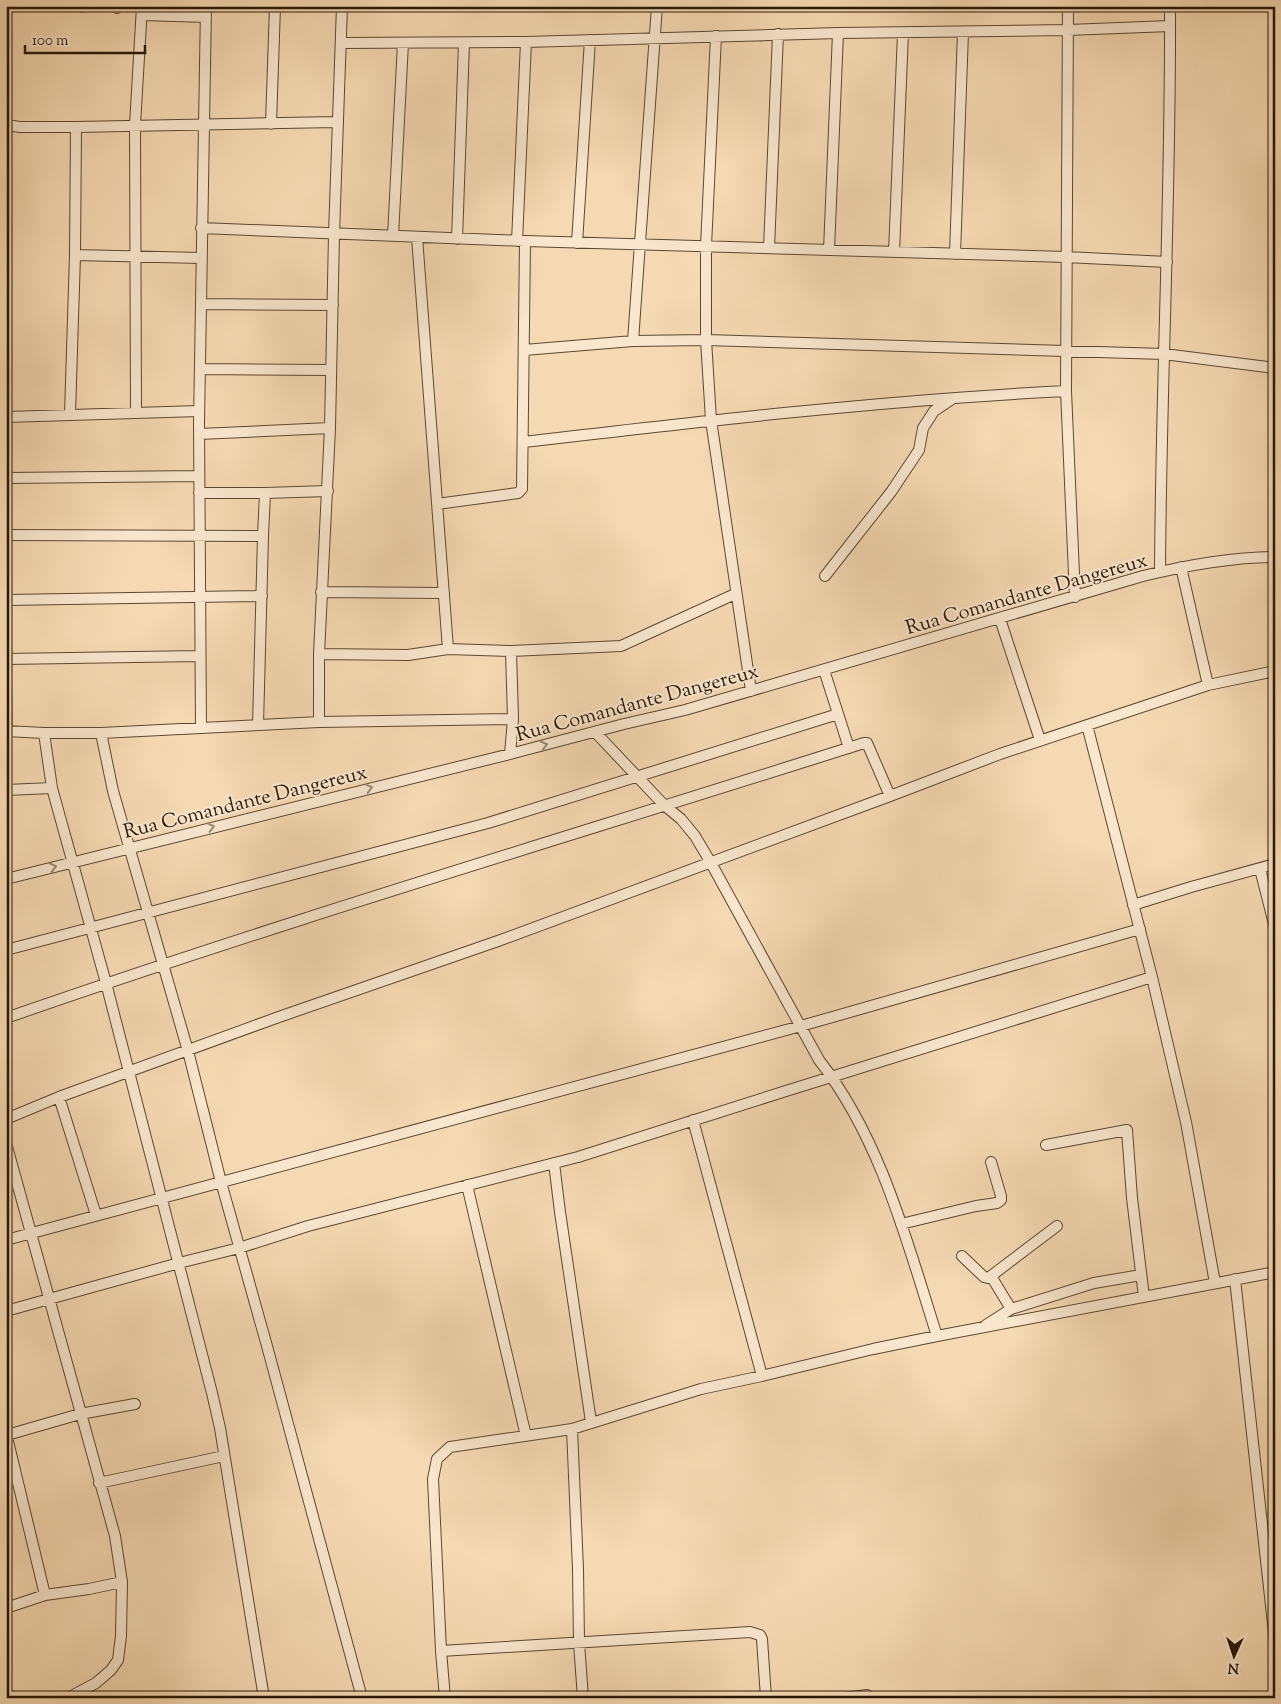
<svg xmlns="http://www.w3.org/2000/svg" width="1281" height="1704" viewBox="0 0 1281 1704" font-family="'Sorts Mill Goudy',serif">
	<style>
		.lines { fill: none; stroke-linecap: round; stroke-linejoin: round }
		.minor-casing { stroke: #5b4831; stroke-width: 12 }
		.minor { stroke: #f8e6cd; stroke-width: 10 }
		.oneway { stroke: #9a8973 }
		.labels { text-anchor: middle; stroke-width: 4; stroke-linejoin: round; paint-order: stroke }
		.street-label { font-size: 20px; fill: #281806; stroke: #f8e6cd }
	</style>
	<rect width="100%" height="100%" fill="#f5d9b2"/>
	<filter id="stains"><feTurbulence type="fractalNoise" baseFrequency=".004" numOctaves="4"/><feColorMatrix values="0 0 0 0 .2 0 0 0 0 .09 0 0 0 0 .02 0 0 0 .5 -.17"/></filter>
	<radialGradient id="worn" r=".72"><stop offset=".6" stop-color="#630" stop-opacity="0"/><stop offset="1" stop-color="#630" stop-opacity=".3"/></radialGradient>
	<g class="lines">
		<g class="minor-casing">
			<path id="minor" d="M 82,6 L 82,7
				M 1068,6 L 1066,391 L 1075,597
				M 117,8 L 117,6
				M 142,15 L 206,17
				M 716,36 L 706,246 L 706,340 L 711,420 L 751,691
				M 341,43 L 526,42 L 838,33 L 1068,30 L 1170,26
				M 271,124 L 275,6
				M 6,125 L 20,127 L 76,127 L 337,122
				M 201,228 L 525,241 L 1066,257 L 1167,262
				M 393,236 L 403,43
				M 417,237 L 448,649
				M 457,239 L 464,43
				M 517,241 L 526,42
				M 577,243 L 590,40
				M 769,248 L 778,34
				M 829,250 L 838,33
				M 894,252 L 903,33
				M 955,254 L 963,32
				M 75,255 L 201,258
				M 201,304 L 333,305
				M 633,341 L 657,6
				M 524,350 L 633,341 L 706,340 L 1164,354 L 1275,368
				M 200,369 L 331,370
				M 136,412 L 135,125 L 142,6
				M 70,414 L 75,255 L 76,127
				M 6,417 L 199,411
				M 199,434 L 330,428
				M 524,442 C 704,421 885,400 1066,391
				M 6,478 L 199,476
				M 199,493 L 265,493
				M 437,504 L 518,493 L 522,489 L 525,241
				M 6,535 L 263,536
				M 1181,567 L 1208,685
				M 1160,572 C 1161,383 1171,195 1170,6
				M 825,576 L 891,492 L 919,450 L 923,428 L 934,411 L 952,399
				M 321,592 L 444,593
				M 6,600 L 262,596
				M 1000,619 L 1040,740
				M 319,654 L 408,655 L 448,649 L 511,651 L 621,646 L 735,594
				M 6,659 L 199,656
				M 824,670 L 849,748
				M 6,680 L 7,731
				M 319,722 L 319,654 L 330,428 L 334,234 L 342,6
				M 258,725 L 263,536 L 265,493 L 328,491
				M 1087,725 L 1152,977 L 1186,1122 L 1215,1283
				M 201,727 L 199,423 L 206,6
				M 6,731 L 44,733 L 101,733 L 319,722 L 513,719
				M 44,733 L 52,788 L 106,983 L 212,1393 L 220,1428 L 264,1698
				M 101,733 L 113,791 L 188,1051 L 221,1182 L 267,1346 L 362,1698
				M 510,754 L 513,719 L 511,651
				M 6,790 L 52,788
				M 1260,869 L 1275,928
				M 6,879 L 510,754 L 624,724 L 685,710 L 1143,576 C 1184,566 1232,557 1275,557
				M 1133,905 L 1191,887 L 1275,864
				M 6,950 L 488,823 L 838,714
				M 6,1018 C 290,919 578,834 864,743 L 867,743 L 890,796
				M 59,1097 L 96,1215
				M 6,1119 L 59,1097 L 276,1018 L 498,941 L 890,796 L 1000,754 L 1208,685 L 1275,671
				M 693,1120 L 762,1376
				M 6,1143 L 115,1536 L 122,1582 L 121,1636 L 118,1660 L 111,1670 L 96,1683 L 68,1698
				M 1046,1145 L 1127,1130 L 1132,1198 L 1144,1297
				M 554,1163 L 560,1212 L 591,1422
				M 467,1185 L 526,1436
				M 901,1224 L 976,1206 L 997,1203 L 1001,1200 L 1001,1196 L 991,1162
				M 6,1240 L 801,1026 L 1140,929
				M 962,1256 L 984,1277 L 988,1278 L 991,1276
				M 1235,1279 L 1275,1642
				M 1011,1309 L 991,1276 L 1057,1226
				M 6,1311 L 179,1263 L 239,1248 L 308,1226 L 578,1157 L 786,1091 L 1152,977
				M 986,1325 L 1011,1309 L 1094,1283 L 1141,1275
				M 937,1336 L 1275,1272
				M 572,1429 L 578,1569 L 579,1643 L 583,1698
				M 6,1433 L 45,1595
				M 7,1435 L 80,1414 L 135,1404
				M 99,1483 L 224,1456
				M 6,1608 L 45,1595 L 89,1589 L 122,1582
				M 441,1651 L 750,1632 L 760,1635 L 762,1639 L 766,1698
				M 445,1698 L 441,1651 L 433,1479 L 437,1459 L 450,1447 L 572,1429 L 701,1389 L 762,1376 L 873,1349 L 937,1336 C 907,1242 881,1139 819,1060 L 711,863 L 695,836 L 681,819 L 664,805 L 595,732
				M 844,1698 L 867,1695"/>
		</g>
		<use href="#minor" class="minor"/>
	</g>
	<defs><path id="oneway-chevron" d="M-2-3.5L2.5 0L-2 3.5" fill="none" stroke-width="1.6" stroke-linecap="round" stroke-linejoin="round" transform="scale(1.25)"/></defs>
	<g class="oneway">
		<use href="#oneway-chevron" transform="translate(544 745) rotate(-14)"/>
		<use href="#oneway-chevron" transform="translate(369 788) rotate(-14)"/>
		<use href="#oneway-chevron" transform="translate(211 827) rotate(-14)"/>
		<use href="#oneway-chevron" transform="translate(53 867) rotate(-15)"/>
	</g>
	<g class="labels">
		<g class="street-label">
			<text transform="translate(1026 593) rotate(-16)" y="7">Rua Comandante Dangereux</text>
			<text transform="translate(637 702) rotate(-15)" y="7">Rua Comandante Dangereux</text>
			<text transform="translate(245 801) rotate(-14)" y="7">Rua Comandante Dangereux</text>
		</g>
	</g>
	<rect width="1281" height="1704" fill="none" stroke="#f5d9b2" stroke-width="25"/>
	<rect x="8" y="8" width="1266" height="1689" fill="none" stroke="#281806" stroke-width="2.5"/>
	<rect x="12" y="12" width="1256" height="1679" fill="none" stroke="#281806"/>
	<g transform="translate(1234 1656) rotate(183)" stroke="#f8e6cd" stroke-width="4" paint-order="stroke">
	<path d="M0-4L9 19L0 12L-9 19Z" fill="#281806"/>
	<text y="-8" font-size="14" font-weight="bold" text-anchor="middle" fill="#281806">N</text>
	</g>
	<path d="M25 45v8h120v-8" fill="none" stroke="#281806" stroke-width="2.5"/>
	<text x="32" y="45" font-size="15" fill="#281806" stroke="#f8e6cd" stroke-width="4" paint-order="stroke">100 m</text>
	<rect width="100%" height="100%" filter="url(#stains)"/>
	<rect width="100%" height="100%" fill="url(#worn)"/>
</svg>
